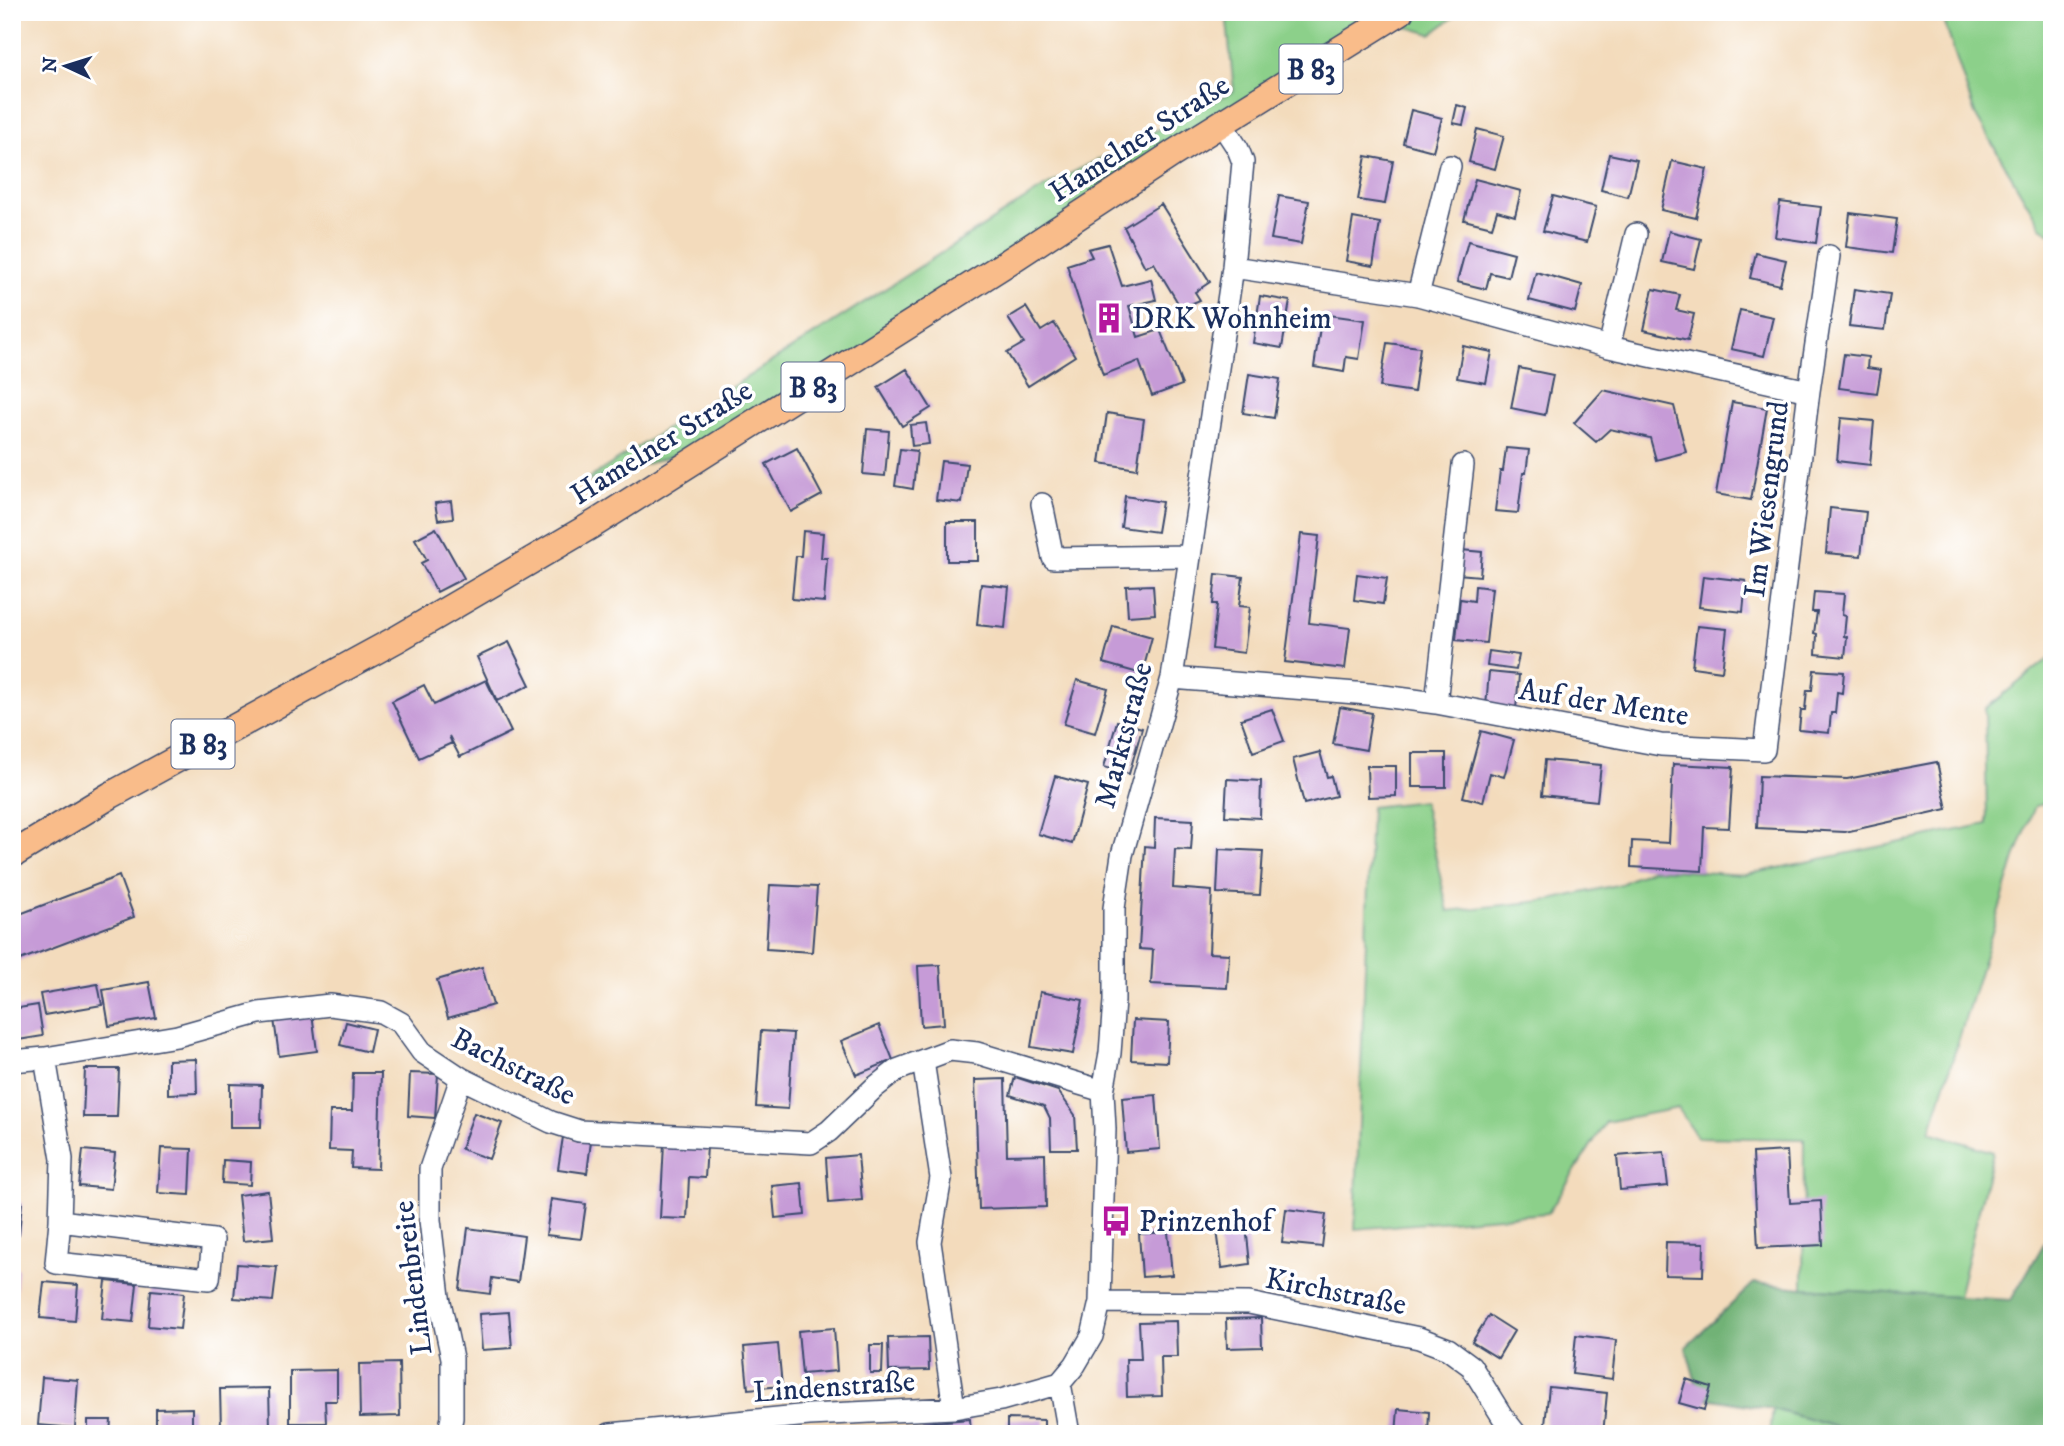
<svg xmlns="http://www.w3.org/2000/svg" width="2064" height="1446" viewBox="0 0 2064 1446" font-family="'IM FELL DW Pica',serif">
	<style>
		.green { fill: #8cd08a; stroke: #548074; stroke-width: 2 }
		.forest { fill: #71b276; stroke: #46706a; stroke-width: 2 }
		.building { fill: #c69bd7 }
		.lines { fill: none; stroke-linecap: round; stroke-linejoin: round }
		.minor-casing { stroke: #3b496c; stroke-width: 24 }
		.major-casing { stroke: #3b496c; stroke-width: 29 }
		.minor { stroke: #fff; stroke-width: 21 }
		.major { stroke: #f9bc8a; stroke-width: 26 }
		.labels { text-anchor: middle; stroke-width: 7; stroke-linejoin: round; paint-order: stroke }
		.shield { fill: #fff; stroke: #5f6d8e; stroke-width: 2 }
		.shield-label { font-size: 28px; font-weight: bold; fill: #1b2f5e }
		.street-label { font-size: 30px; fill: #1b2f5e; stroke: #fff }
		.poi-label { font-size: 30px; fill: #1b2f5e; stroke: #fff; text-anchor: start }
	</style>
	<rect width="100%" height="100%" fill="#fff"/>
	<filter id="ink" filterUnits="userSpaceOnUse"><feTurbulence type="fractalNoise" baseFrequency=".0143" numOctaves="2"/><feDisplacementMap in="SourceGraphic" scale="14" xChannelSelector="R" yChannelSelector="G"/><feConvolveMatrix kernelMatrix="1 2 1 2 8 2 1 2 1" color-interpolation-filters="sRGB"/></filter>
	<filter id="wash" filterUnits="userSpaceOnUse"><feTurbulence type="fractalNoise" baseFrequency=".00686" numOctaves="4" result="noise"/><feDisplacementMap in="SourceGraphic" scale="28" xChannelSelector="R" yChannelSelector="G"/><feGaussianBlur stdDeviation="1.57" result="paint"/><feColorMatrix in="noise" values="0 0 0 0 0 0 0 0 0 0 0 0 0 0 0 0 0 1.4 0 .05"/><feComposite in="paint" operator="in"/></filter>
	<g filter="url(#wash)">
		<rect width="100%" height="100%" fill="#f3dbbc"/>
		<path class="green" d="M 1226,12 L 1461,12 L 1431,34 L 1387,21 L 731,438 L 580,484 L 1046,186 L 1234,91 Z
			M 1941,12 L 2052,12 L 2052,234 L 2041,227 L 1975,114 Z
			M 2052,656 L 2052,802 L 2035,806 L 2016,855 L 1930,1132 L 1993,1152 L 1958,1297 L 1803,1288 L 1804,1139 L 1697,1137 L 1678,1108 L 1606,1122 L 1548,1213 L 1355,1229 L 1371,807 L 1423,801 L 1448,911 L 1551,900 L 1621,884 L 1652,869 L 1745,875 L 1987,824 L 1985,709 Z
			M 1773,1409 L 1861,1434 L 1770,1434 Z"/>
		<path class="forest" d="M 2052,1230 L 2052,1434 L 1861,1434 L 1773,1409 L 1700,1397 L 1686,1347 L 1754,1283 L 1803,1288 L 2011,1300 Z"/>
		<g id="blocks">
			<path class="building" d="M 1457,105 L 1467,108 L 1463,125 L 1453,123 Z
				M 1411,110 L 1442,118 L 1433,151 L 1403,143 Z
				M 1477,129 L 1504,136 L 1495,169 L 1469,162 Z
				M 1609,154 L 1637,160 L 1628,197 L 1601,190 Z
				M 1366,156 L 1393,161 L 1385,204 L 1358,200 Z
				M 1672,161 L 1707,169 L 1696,218 L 1661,210 Z
				M 1475,179 L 1521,191 L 1515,216 L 1497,211 L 1492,227 L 1464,220 Z
				M 1279,196 L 1309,201 L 1301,244 L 1271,239 Z
				M 1553,196 L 1596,207 L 1587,242 L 1543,231 Z
				M 1780,202 L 1821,207 L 1816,243 L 1775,237 Z
				M 1161,204 L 1210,282 L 1195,292 L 1200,300 L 1181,308 L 1154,263 L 1145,267 L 1124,227 Z
				M 1850,213 L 1897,219 L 1892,253 L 1846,247 Z
				M 1353,218 L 1380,223 L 1373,266 L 1346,261 Z
				M 1669,231 L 1701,239 L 1694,269 L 1662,262 Z
				M 1468,241 L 1514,253 L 1508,277 L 1490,273 L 1486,289 L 1457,282 Z
				M 1108,244 L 1122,286 L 1151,279 L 1156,300 L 1129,306 L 1138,337 L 1160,330 L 1182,385 L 1152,396 L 1139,361 L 1103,375 L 1067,265 L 1092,257 L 1088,249 Z
				M 1756,253 L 1786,260 L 1780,285 L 1750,278 Z
				M 1536,272 L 1582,285 L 1575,312 L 1529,300 Z
				M 1653,289 L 1680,295 L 1676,310 L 1694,314 L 1688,340 L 1644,330 Z
				M 1854,289 L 1890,294 L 1885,330 L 1849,326 Z
				M 1260,296 L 1290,301 L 1282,348 L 1253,343 Z
				M 1026,307 L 1041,331 L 1054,323 L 1075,356 L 1028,386 L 1007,353 L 1024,343 L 1008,318 Z
				M 1740,310 L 1773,317 L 1764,356 L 1731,349 Z
				M 1322,314 L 1365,320 L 1359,359 L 1346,357 L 1344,372 L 1314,367 Z
				M 1387,343 L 1420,347 L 1414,392 L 1380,387 Z
				M 1463,346 L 1492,352 L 1486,383 L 1457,378 Z
				M 1844,354 L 1868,357 L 1867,368 L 1881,370 L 1877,393 L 1839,388 Z
				M 1519,368 L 1553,375 L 1545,415 L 1511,408 Z
				M 907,369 L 931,408 L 902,426 L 878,387 Z
				M 1249,374 L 1280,379 L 1274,418 L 1243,413 Z
				M 1603,390 L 1674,406 L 1686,452 L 1656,460 L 1650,438 L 1610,429 L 1596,442 L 1574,423 Z
				M 1732,402 L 1767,408 L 1751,500 L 1716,494 Z
				M 1107,413 L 1144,419 L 1137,469 L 1100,463 Z
				M 1841,418 L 1874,421 L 1870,465 L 1837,461 Z
				M 926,423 L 929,444 L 912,446 L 910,425 Z
				M 867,429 L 889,431 L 885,476 L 863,474 Z
				M 797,448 L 822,495 L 791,512 L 766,464 Z
				M 1506,448 L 1529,450 L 1526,473 L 1523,473 L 1518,513 L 1495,511 L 1500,471 L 1503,471 Z
				M 900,449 L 917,451 L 913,489 L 895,486 Z
				M 941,461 L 967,464 L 962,503 L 936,500 Z
				M 1125,496 L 1162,502 L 1157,532 L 1121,527 Z
				M 451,501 L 453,518 L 438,520 L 435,503 Z
				M 1830,508 L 1866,512 L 1861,556 L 1826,553 Z
				M 947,522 L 978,522 L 978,561 L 947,561 Z
				M 436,528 L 464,578 L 437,592 L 421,563 L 427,560 L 415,539 Z
				M 803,531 L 823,533 L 821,558 L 827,558 L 824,602 L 792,599 L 796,556 L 801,556 Z
				M 1301,534 L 1319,536 L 1309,623 L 1350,628 L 1345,669 L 1285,662 Z
				M 1461,550 L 1482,552 L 1480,576 L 1458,574 Z
				M 1216,574 L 1243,577 L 1239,606 L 1250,607 L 1244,653 L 1212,649 L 1217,604 L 1213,604 Z
				M 1357,574 L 1387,578 L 1383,604 L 1354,600 Z
				M 1703,576 L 1746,581 L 1743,612 L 1699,607 Z
				M 981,584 L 1009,587 L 1005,628 L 977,625 Z
				M 1153,585 L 1155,614 L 1128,616 L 1126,586 Z
				M 1475,586 L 1492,588 L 1486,643 L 1456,640 L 1460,599 L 1474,601 Z
				M 1814,592 L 1844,594 L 1842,615 L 1846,616 L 1844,636 L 1847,637 L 1845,657 L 1816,654 L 1817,634 L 1814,633 L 1817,612 L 1812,612 Z
				M 1113,626 L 1152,637 L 1142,674 L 1103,663 Z
				M 1697,626 L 1727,629 L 1722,671 L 1692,667 Z
				M 509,642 L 530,685 L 497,701 L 477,657 Z
				M 1489,651 L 1519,655 L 1516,670 L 1487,666 Z
				M 1814,670 L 1844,672 L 1842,693 L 1837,692 L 1835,713 L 1831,713 L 1829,733 L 1799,730 L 1801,710 L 1805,710 L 1807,690 L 1812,690 Z
				M 1489,672 L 1519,675 L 1516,709 L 1486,706 Z
				M 486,680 L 511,732 L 460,757 L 449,736 L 452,743 L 419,758 L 392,701 L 424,685 L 434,705 Z
				M 1077,680 L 1108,689 L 1095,733 L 1064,724 Z
				M 1340,707 L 1372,713 L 1366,750 L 1333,744 Z
				M 1272,709 L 1284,741 L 1253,752 L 1241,719 Z
				M 1117,721 L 1142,728 L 1129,774 L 1104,767 Z
				M 1481,731 L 1514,740 L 1504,777 L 1490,773 L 1483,802 L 1463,797 Z
				M 1320,752 L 1327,777 L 1331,776 L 1336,796 L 1304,804 L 1293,759 Z
				M 1412,753 L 1446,753 L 1446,787 L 1412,787 Z
				M 1545,760 L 1601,765 L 1597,801 L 1542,795 Z
				M 1937,762 L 1947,809 L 1845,832 L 1757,828 L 1759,776 L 1847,779 Z
				M 1673,764 L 1733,767 L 1729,828 L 1704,827 L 1702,871 L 1631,867 L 1632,841 L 1669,843 Z
				M 1367,766 L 1396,766 L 1396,796 L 1368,797 Z
				M 1055,776 L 1088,785 L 1072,844 L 1038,834 Z
				M 1227,779 L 1261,781 L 1260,818 L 1225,816 Z
				M 1155,818 L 1193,820 L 1191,850 L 1175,849 L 1173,888 L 1212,891 L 1209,953 L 1229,954 L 1227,988 L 1151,984 L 1153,950 L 1139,949 L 1145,846 L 1154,847 Z
				M 1219,849 L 1263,851 L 1260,895 L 1217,893 Z
				M 119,876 L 134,917 L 12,963 L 12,917 Z
				M 770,885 L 817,887 L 812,952 L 766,949 Z
				M 940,965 L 944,1024 L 921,1026 L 918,966 Z
				M 482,967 L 493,1005 L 448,1018 L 437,980 Z
				M 149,982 L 156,1018 L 109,1026 L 103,990 Z
				M 98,984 L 102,1005 L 44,1015 L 40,994 Z
				M 1040,992 L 1083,1000 L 1073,1054 L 1031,1047 Z
				M 38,1005 L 43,1036 L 12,1041 L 12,1009 Z
				M 312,1013 L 317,1051 L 279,1056 L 274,1019 Z
				M 1133,1020 L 1169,1022 L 1167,1062 L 1131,1060 Z
				M 346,1022 L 374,1029 L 369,1052 L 340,1045 Z
				M 879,1025 L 893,1060 L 856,1075 L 841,1041 Z
				M 761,1031 L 793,1033 L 788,1109 L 756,1107 Z
				M 196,1059 L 197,1093 L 168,1094 L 168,1060 Z
				M 85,1069 L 119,1069 L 117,1117 L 83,1117 Z
				M 353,1073 L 381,1073 L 378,1169 L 351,1168 L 352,1151 L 329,1150 L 330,1111 L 352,1111 Z
				M 410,1073 L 438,1074 L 435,1118 L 408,1116 Z
				M 1015,1077 L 1058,1091 L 1075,1115 L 1077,1149 L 1051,1149 L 1050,1118 L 1044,1106 L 1010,1095 Z
				M 1005,1079 L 1007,1155 L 1045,1154 L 1046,1207 L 979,1209 L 975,1080 Z
				M 230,1084 L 262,1085 L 261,1127 L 230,1127 Z
				M 1156,1095 L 1160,1149 L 1126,1152 L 1122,1098 Z
				M 474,1113 L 502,1123 L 489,1159 L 461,1149 Z
				M 563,1137 L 591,1141 L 587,1173 L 558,1169 Z
				M 664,1144 L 707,1146 L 705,1178 L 689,1177 L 687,1219 L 660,1218 Z
				M 161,1148 L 192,1149 L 190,1195 L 158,1193 Z
				M 83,1150 L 115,1153 L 111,1189 L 79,1186 Z
				M 1787,1151 L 1790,1203 L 1821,1201 L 1823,1245 L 1758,1248 L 1753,1153 Z
				M 1664,1152 L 1668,1186 L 1620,1190 L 1617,1156 Z
				M 858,1155 L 862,1200 L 829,1203 L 826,1158 Z
				M 223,1160 L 251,1162 L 250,1185 L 222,1183 Z
				M 802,1183 L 805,1215 L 775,1218 L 772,1186 Z
				M 268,1191 L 273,1238 L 243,1241 L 238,1195 Z
				M 551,1199 L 586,1204 L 581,1239 L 546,1235 Z
				M 12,1201 L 22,1202 L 19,1235 L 12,1234 Z
				M 1286,1209 L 1326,1214 L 1322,1247 L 1282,1243 Z
				M 1246,1226 L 1250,1264 L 1222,1268 L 1217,1230 Z
				M 468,1228 L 524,1236 L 518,1282 L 492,1278 L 490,1294 L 460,1290 Z
				M 1168,1232 L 1172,1275 L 1142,1277 L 1139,1234 Z
				M 1666,1242 L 1704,1243 L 1703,1276 L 1665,1275 Z
				M 237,1264 L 277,1267 L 273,1301 L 234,1298 Z
				M 12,1268 L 18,1268 L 15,1308 L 12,1308 Z
				M 106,1281 L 137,1284 L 133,1322 L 102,1319 Z
				M 44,1282 L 78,1285 L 75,1321 L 40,1318 Z
				M 151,1290 L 184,1293 L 180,1329 L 148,1326 Z
				M 509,1312 L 512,1348 L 482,1350 L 479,1314 Z
				M 1489,1315 L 1514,1331 L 1498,1358 L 1472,1342 Z
				M 1261,1318 L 1262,1347 L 1227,1348 L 1226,1319 Z
				M 1176,1321 L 1177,1357 L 1161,1357 L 1162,1396 L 1127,1397 L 1126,1359 L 1141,1359 L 1139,1322 Z
				M 834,1328 L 837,1371 L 802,1374 L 798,1331 Z
				M 1576,1335 L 1616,1340 L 1612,1379 L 1572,1374 Z
				M 928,1337 L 929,1370 L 889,1371 L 888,1338 Z
				M 778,1344 L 782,1386 L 748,1389 L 744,1347 Z
				M 870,1345 L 883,1345 L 882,1373 L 870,1373 Z
				M 399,1363 L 400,1416 L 360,1417 L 359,1364 Z
				M 337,1370 L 337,1401 L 325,1401 L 326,1423 L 290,1423 L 290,1371 Z
				M 42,1377 L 78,1380 L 75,1428 L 38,1425 Z
				M 1686,1379 L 1711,1387 L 1704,1410 L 1679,1403 Z
				M 1549,1387 L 1607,1393 L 1603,1434 L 1565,1431 L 1565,1434 L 1544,1434 Z
				M 269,1388 L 270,1428 L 221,1429 L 220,1389 Z
				M 192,1408 L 192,1434 L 156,1434 L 156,1409 Z
				M 1398,1409 L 1429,1412 L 1428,1434 L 1396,1434 Z
				M 970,1419 L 971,1434 L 924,1434 L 923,1423 Z
				M 1007,1419 L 1044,1420 L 1044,1434 L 1007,1434 Z
				M 88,1420 L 111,1420 L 110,1434 L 88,1434 Z"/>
		</g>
	</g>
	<g filter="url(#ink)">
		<use href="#blocks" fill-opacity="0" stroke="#3b496c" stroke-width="2"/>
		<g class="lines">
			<g class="minor-casing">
				<path id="minor" d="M 1233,267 L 1418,295 L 1609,347 L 1809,391
					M 1418,295 L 1450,166
					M 1609,347 L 1636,234
					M 1042,504 L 1053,558 L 1189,556
					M 1172,678 L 1368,694 L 1436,703 L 1661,745 L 1764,750 L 1809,391 L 1829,256
					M 1436,703 L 1463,465
					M 45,1058 L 62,1159 L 60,1221 L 56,1263 L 209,1279 L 213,1240 L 60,1221
					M 12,1061 L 45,1058 L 177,1036 L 259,1013 L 330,1005 L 381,1012 L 401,1023 L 422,1052 L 461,1078 L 551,1122 L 579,1131 L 811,1143 L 829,1131 L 874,1088 L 897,1070 L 950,1050 L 977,1053 L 1103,1091
					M 923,1061 L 941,1178 L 930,1242 L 954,1408
					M 1100,1302 L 1249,1303 L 1419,1338 L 1448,1349 L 1471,1366 L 1502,1416 L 1516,1434
					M 1060,1383 L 1075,1365 L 1092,1336 L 1100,1302 L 1105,1129 L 1103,1091 L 1110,1053 L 1114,1001 L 1114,908 L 1122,855 L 1172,678 L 1233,267 L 1243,162 L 1238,149 L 1221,123
					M 1060,1383 L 1069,1434
					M 448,1434 L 452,1418 L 452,1358 L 439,1297 L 430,1220 L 430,1169 L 461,1078
					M 610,1434 L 809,1415 L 954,1408 L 1001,1400 L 1060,1383"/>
			</g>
			<g class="major-casing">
				<path id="major" d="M 12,855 L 111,795 L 397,639 L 597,522 L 1002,266 L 1174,153 L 1400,12"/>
			</g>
			<use href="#minor" class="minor"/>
			<use href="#major" class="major"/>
		</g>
	</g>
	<defs>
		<g id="building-bare" transform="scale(2.415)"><path d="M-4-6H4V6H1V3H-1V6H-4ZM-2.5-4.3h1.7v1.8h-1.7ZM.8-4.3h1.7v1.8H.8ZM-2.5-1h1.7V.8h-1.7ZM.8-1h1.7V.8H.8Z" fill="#b5179e" stroke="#fff" stroke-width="2.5" paint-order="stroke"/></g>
		<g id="bus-bare" transform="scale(2.415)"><path d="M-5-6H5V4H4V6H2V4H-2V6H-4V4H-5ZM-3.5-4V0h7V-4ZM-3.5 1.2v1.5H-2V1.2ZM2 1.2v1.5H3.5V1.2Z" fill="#b5179e" stroke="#fff" stroke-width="2.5" paint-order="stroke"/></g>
	</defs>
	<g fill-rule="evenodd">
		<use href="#building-bare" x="1109" y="318"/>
		<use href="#bus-bare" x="1116" y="1221"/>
	</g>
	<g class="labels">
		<g class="shield">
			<rect x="1279.5" y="44.5" width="63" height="49" rx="5"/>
			<rect x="781.5" y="362.5" width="63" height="49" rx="5"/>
			<rect x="171.5" y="719.5" width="63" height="49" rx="5"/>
		</g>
		<g class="shield-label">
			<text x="1311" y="79">B 83</text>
			<text x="813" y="397">B 83</text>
			<text x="203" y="754">B 83</text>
		</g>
		<g class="street-label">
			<text transform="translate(1139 138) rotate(-33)" y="10">Hamelner Straße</text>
			<text transform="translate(661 442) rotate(-32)" y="10">Hamelner Straße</text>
			<text transform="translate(1766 499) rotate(-83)" y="10">Im Wiesengrund</text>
			<text transform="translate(1604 702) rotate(9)" y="10">Auf der Mente</text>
			<text transform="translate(1123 735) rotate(-75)" y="10">Marktstraße</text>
			<text transform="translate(514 1066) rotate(27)" y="10">Bachstraße</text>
			<text transform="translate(412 1278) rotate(-97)" y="10">Lindenbreite</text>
			<text transform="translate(1336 1291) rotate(11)" y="10">Kirchstraße</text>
			<text transform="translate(834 1386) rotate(-4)" y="10">Lindenstraße</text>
		</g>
		<g class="poi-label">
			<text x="1132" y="328">DRK Wohnheim</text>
			<text x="1139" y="1231">Prinzenhof</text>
		</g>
	</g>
	<rect width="2064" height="1446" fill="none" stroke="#fff" stroke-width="42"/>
	<g transform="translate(66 66) rotate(274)" stroke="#ffffff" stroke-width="5" paint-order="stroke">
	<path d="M0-5L12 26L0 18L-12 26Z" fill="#1b2f5e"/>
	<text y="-10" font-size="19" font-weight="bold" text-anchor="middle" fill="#1b2f5e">N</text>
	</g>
</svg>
